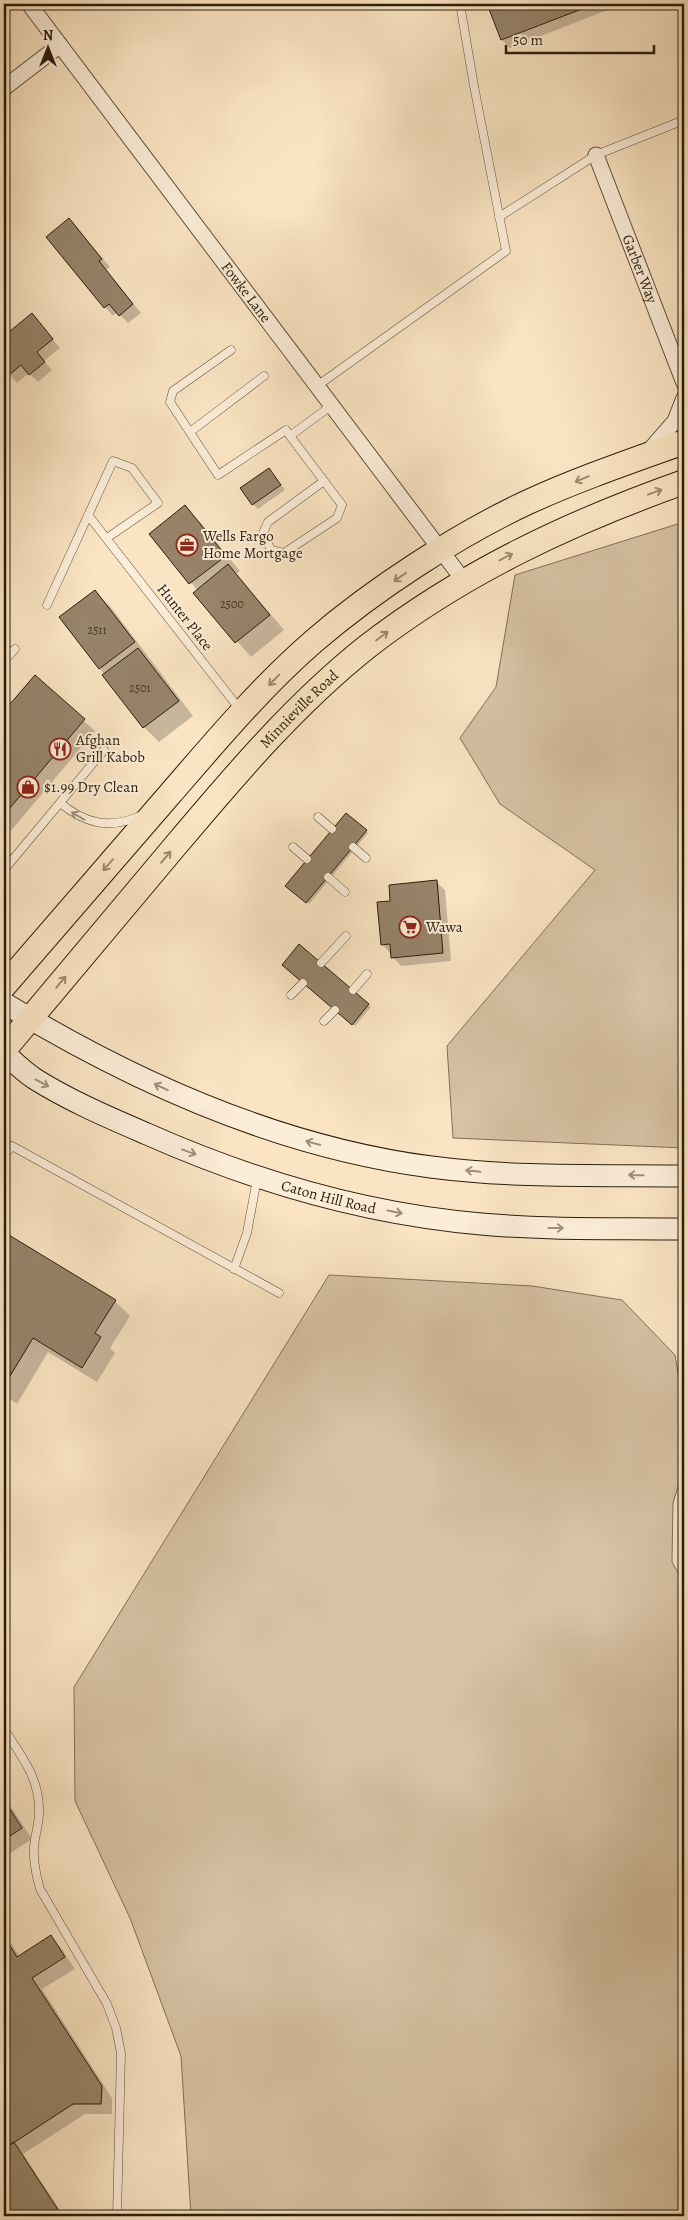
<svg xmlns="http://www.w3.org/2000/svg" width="688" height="2220" viewBox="0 0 688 2220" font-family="Alegreya,serif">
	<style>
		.green { fill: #d7c2a4; stroke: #817057 }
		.shadow { fill: #0003 }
		.building { fill: #97846a; stroke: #2b1d0a }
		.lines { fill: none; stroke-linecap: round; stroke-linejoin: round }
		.service-casing { stroke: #5f4f38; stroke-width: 9 }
		.minor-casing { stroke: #5f4f38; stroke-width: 17 }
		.secondary-casing { stroke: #2b1d0a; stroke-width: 23 }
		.primary-casing { stroke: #2b1d0a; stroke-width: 26 }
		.service { stroke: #fcedd8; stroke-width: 8 }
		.minor { stroke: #fcedd8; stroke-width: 15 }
		.secondary { stroke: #fcedd8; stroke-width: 21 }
		.primary { stroke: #fae4c3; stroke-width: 24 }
		.oneway { stroke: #9d8a70 }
		.oneway2 { stroke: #9e8f7b }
		.labels { text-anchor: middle; stroke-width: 4; stroke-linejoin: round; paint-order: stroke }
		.number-label { font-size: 12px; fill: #463722 }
		.street-label { font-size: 15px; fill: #2b1d0a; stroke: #fcedd8 }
		.poi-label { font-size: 15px; fill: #2b1d0a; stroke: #fcedd8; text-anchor: start }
	</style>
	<rect width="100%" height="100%" fill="#fae4c3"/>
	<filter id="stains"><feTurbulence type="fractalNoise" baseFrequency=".004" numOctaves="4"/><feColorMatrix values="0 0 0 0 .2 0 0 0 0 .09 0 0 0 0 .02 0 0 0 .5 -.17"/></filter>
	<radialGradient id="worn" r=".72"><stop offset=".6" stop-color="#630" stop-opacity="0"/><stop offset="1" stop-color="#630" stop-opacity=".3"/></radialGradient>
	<path class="green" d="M 684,522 L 684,1148 L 453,1138 L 447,1046 L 595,870 L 500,804 L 460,738 L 496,687 L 515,575 Z
		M 329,1275 L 532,1286 L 622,1300 L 675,1355 L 684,1409 L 684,1467 L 673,1503 L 672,1562 L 684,1583 L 684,2216 L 191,2216 L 181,2056 L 130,1918 L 75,1801 L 74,1687 Z"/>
	<path class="shadow" d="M 488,4 L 623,4 L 510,48 L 502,40 Z
		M 69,220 L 110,267 L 106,270 L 141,313 L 128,323 L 117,312 L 113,316 L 105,307 L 48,237 Z
		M 32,315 L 60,348 L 44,361 L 52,370 L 38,382 L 29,373 L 17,383 L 4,369 L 4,338 Z
		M 269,469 L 285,490 L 258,509 L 253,504 Z
		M 185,507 L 200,522 L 240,571 L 236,574 L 284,630 L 251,657 L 195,593 L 198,591 L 151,534 Z
		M 95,592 L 110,606 L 193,716 L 159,742 L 144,727 L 61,617 Z
		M 35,677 L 95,731 L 4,839 L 4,713 Z
		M 366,831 L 368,833 L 309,904 L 289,888 Z
		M 436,882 L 445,890 L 451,961 L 401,966 L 382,944 L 392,902 Z
		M 300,946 L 371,1007 L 355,1026 L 283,965 Z
		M 4,1233 L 115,1301 L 130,1316 L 110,1348 L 115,1353 L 97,1382 L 48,1352 L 17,1404 L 4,1395 Z
		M 4,1796 L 32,1839 L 4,1857 Z
		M 4,1932 L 20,1957 L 51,1937 L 61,1948 L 75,1969 L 42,1989 L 112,2098 L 112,2114 L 85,2114 L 23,2154 L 64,2216 L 4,2216 Z"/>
	<path class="building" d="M 487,4 L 595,4 L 501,40 Z
		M 69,218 L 102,259 L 99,261 L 133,304 L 119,316 L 109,304 L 104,308 L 46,237 Z
		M 32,313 L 53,339 L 37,352 L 45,362 L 29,375 L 21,365 L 8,376 L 4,371 L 4,336 Z
		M 269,468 L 281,485 L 252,505 L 240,488 Z
		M 185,505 L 226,556 L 189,584 L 149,534 Z
		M 228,564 L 270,615 L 235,643 L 193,593 Z
		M 95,590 L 135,642 L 99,669 L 59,617 Z
		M 138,648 L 179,701 L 143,728 L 102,675 Z
		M 35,675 L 85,719 L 4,815 L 4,711 Z
		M 346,813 L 367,830 L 306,903 L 285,886 Z
		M 437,880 L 443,953 L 391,958 L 390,944 L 381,945 L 377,902 L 390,901 L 389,885 Z
		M 299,944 L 369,1004 L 352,1025 L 282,965 Z
		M 4,1232 L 116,1300 L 95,1333 L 101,1337 L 82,1368 L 33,1338 L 4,1386 Z
		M 4,1800 L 22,1828 L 4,1840 Z
		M 51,1935 L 65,1957 L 32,1978 L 102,2086 L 101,2104 L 73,2104 L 4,2149 L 4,1936 L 17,1957 Z
		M 14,2142 L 62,2216 L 4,2216 L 4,2149 Z"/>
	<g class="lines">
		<g class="service-casing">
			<path id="service" d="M 499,217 L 596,155 L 684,120
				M 231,350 L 173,391 L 170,402 L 218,475 L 286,430 L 290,436 L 332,405
				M 317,386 L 506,251 L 474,86 L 460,4
				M 190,432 L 264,376
				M 290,436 L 342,505 L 337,518 L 284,553 L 271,550 L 263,533 L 268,522 L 324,481
				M 88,515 L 241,711
				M 47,605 L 113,461 L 132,468 L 158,503 L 107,538
				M 4,661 L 15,649
				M 60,803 C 85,823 108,830 140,816
				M 318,817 L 332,829
				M 293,847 L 307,859
				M 353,847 L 366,858
				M 4,870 L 104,750
				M 328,877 L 345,892
				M 321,963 L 346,936
				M 353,990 L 367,974
				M 291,995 L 303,983
				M 324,1021 L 335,1010
				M 4,1156 L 12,1146 L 279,1293
				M 234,1269 L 247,1233 L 257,1179
				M 4,1729 C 20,1754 39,1777 39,1809 C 40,1821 35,1834 34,1847 C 33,1862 36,1875 40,1889 L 107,2004 L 116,2028 L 121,2053 L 117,2216"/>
		</g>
		<g class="minor-casing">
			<g id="minor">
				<path id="s1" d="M 29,4 L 464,581"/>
				<path d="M 4,88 L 60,45"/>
				<path id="s2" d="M 596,155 L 684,383"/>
				<path d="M 648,452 L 675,421 L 684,398"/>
			</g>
		</g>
		<g class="secondary-casing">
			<g id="secondary">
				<path d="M 4,1003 C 135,1083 278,1147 431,1167 C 515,1178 600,1175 684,1176"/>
				<path id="s3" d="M 4,1053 C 14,1062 24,1072 35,1079 C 70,1101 110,1118 147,1134 C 253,1181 365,1214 481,1224 C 548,1230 616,1228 684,1229"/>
			</g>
		</g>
		<g class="primary-casing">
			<g id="primary">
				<path d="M 4,986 C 59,922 115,858 170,794 C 216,741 261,687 314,641 C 373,590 456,536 526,503 C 578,479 631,461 684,442"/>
				<path id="s4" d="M 4,1050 C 61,982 118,914 176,845 C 235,775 296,703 368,646 C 464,572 571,522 684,482"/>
			</g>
		</g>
		<use href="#service" class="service"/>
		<use href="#minor" class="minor"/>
		<use href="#secondary" class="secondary"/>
		<use href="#primary" class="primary"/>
	</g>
	<defs><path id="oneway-shaft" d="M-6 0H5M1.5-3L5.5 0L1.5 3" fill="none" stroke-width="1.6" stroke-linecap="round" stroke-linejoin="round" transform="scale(1.25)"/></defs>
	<g class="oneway">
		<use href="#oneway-shaft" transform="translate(582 479) rotate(157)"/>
		<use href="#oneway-shaft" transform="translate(655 492) rotate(-20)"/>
		<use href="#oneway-shaft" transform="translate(506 557) rotate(-27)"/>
		<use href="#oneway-shaft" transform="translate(400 577) rotate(145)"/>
		<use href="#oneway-shaft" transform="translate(382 636) rotate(-37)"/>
		<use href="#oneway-shaft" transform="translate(274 680) rotate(134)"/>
		<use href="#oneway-shaft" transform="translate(166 857) rotate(-50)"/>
		<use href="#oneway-shaft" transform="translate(108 865) rotate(131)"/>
		<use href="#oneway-shaft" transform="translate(61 982) rotate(-50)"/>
	</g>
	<g class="oneway2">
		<use href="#oneway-shaft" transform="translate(78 816) rotate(-150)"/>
		<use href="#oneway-shaft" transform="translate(42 1083) rotate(28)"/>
		<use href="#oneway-shaft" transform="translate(161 1087) rotate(-155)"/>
		<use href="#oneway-shaft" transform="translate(313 1143) rotate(-165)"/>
		<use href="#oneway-shaft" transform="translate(189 1152) rotate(20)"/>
		<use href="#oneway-shaft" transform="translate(473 1171) rotate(-174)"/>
		<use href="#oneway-shaft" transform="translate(636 1175) rotate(-179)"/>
		<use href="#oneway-shaft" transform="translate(395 1212) rotate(11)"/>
		<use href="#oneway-shaft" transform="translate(556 1228)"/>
	</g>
	<defs>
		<g id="office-ring" transform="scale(1.125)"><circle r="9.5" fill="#fcedd8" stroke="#8f2418" stroke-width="1.5"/><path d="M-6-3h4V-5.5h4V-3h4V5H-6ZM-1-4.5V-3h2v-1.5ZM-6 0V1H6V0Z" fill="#8f2418"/></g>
		<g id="restaurant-ring" transform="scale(1.125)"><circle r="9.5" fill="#fcedd8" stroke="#8f2418" stroke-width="1.5"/><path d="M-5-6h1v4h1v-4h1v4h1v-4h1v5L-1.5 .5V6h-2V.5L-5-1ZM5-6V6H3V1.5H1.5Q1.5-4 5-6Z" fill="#8f2418"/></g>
		<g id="shop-ring" transform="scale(1.125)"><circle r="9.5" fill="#fcedd8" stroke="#8f2418" stroke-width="1.5"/><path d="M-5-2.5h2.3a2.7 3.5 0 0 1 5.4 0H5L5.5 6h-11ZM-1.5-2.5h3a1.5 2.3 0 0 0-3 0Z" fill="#8f2418"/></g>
		<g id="supermarket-ring" transform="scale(1.125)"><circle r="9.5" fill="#fcedd8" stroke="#8f2418" stroke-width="1.5"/><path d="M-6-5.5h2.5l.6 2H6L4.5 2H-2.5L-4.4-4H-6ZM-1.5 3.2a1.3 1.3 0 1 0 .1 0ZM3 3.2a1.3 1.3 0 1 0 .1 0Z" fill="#8f2418"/></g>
	</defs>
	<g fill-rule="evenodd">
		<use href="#office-ring" x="187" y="545"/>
		<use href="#restaurant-ring" x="60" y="749"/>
		<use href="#shop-ring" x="28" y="787"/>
		<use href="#supermarket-ring" x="410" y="927"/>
	</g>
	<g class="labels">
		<g class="number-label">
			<text x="232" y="608">2500</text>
			<text x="97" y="634">2511</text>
			<text x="140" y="692">2501</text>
		</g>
		<g class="street-label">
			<text dy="5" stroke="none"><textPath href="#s2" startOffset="122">Garber Way</textPath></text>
			<text dy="5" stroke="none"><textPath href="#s1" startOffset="361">Fowke Lane</textPath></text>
			<text transform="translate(185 617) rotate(52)" y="5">Hunter Place</text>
			<text dy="5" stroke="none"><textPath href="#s4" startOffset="451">Minnieville Road</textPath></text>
			<text dy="5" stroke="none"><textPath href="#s3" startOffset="358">Caton Hill Road</textPath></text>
		</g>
		<g class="poi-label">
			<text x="203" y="541">Wells Fargo<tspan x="203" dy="17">Home Mortgage</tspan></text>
			<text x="76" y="745">Afghan<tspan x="76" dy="17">Grill Kabob</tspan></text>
			<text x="44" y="792">$1.99 Dry Clean</text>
			<text x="426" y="932">Wawa</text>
		</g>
	</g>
	<rect width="688" height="2220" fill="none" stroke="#fae4c3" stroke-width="20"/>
	<rect x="5" y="5" width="678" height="2210" fill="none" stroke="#2b1d0a" stroke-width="2.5"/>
	<rect x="10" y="10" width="668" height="2200" fill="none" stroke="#2b1d0a"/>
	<g transform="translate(48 48)" stroke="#fcedd8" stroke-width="4" paint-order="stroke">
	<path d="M0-4L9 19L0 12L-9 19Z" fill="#2b1d0a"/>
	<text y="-8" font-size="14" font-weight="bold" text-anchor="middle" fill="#2b1d0a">N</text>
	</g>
	<path d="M506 45v8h148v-8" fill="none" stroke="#2b1d0a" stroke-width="2.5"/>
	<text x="513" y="45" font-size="15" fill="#2b1d0a" stroke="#fcedd8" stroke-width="4" paint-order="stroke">50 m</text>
	<rect width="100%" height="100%" filter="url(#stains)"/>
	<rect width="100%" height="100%" fill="url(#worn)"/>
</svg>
